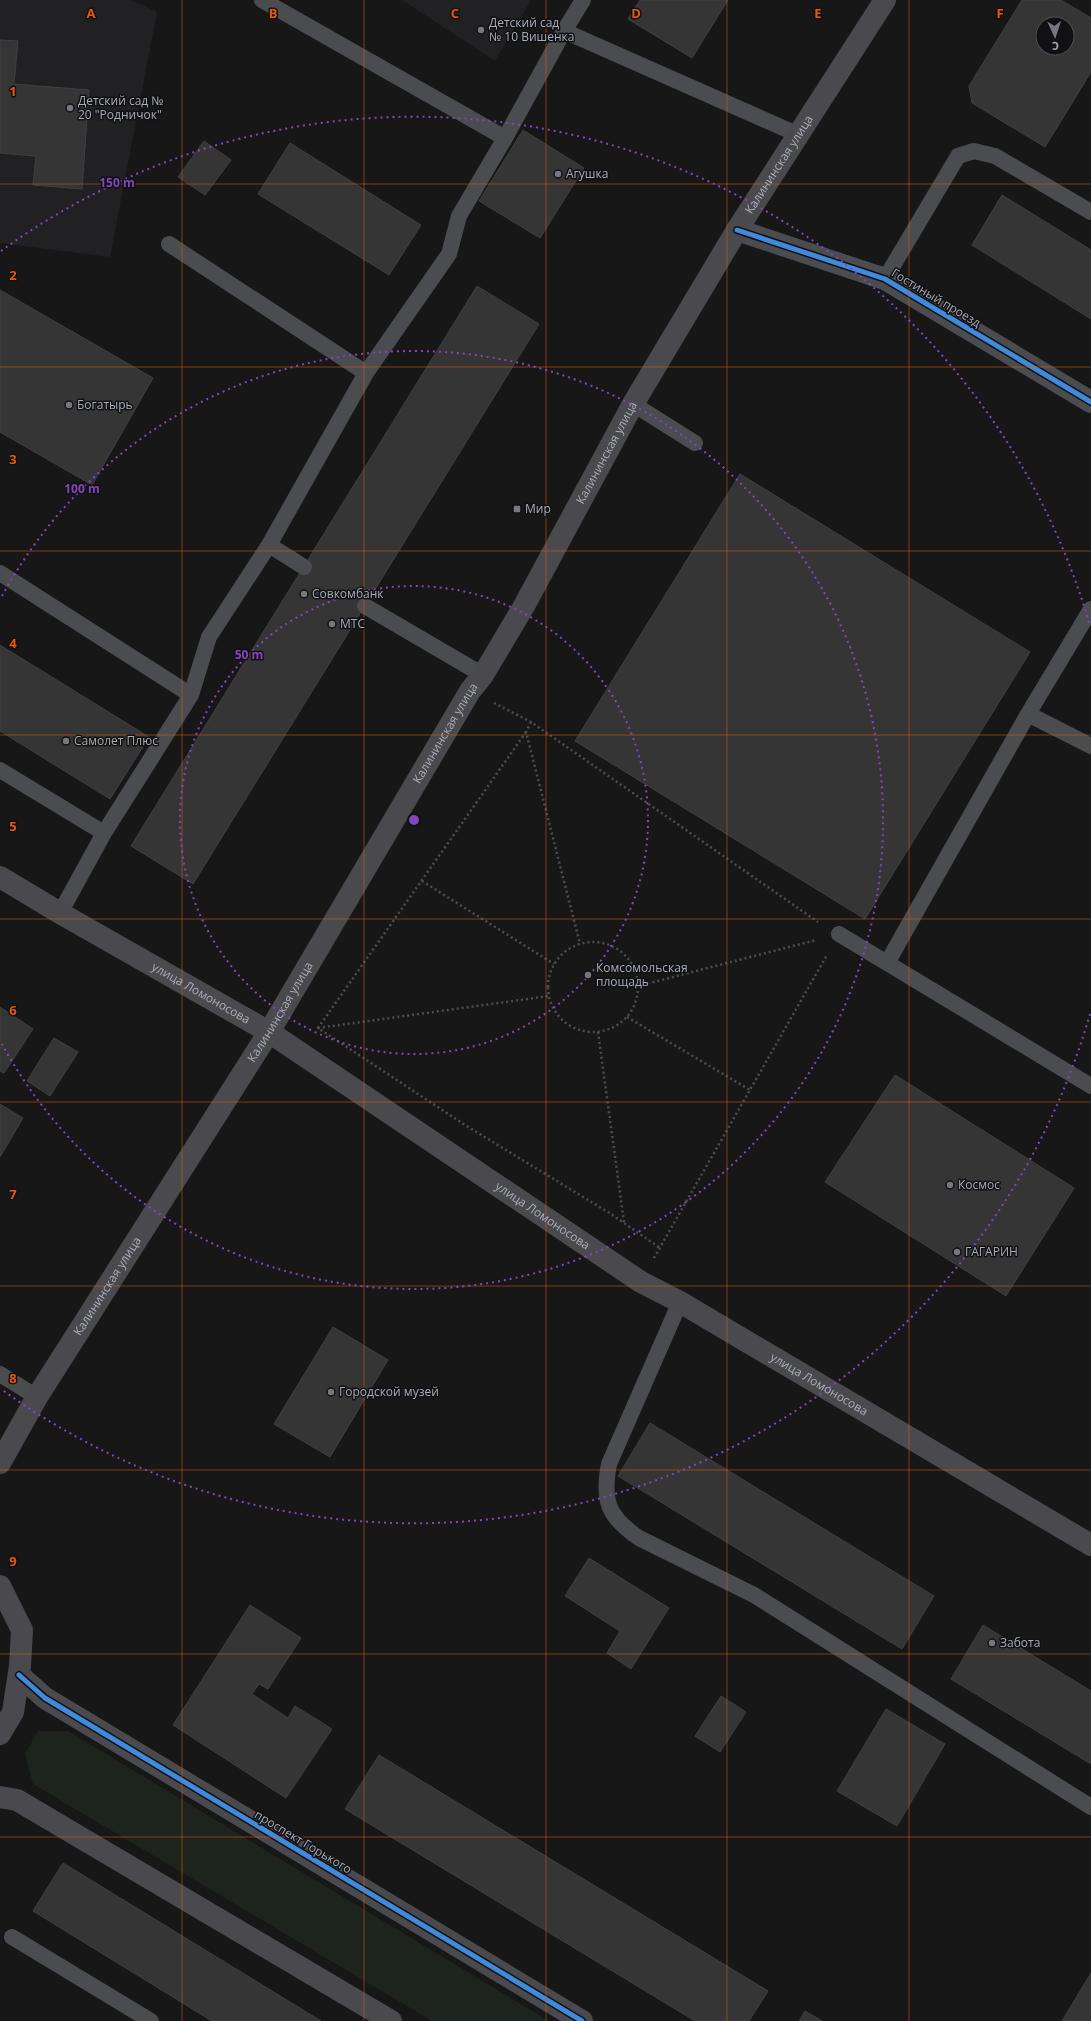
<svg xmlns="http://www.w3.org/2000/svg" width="1091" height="2021" viewBox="0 0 1091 2021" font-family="'Open Sans',sans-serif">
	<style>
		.built { fill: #212123 }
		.green { fill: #1d241e }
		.building { fill: #353536; stroke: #3f4043; fill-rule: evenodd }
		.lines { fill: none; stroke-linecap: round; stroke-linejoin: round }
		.path { stroke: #4d4e52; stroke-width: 2.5; stroke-dasharray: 2 3; stroke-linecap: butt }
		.lane { stroke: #4b4c50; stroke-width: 16 }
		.street { stroke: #4b4c50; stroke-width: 22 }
		.secondary { stroke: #4a4a4e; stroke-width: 22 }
		.cycleway-casing { stroke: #111113; stroke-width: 8 }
		.cycleway { stroke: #408adc; stroke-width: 5 }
		.grid { fill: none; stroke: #e8590c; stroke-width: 1; stroke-opacity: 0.55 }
		.ring { fill: none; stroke: #8446be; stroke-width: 2; stroke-dasharray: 2 4 }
		.poi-dot { fill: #757880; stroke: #111113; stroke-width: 1.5 }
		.labels { text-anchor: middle; stroke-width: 3; stroke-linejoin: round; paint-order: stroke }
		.poi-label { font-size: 12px; fill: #a8adb8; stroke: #111113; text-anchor: start }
		.street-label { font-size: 12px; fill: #a8adb8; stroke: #111113 }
		.grid-label { font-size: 13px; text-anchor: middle; font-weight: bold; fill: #e8590c; stroke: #111113; stroke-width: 3; stroke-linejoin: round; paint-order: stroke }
		.centre { fill: #8446be; stroke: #111113; stroke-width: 2 }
		.ring-label { font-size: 12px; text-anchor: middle; font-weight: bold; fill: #8446be; stroke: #111113; stroke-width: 3; stroke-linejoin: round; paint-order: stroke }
	</style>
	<rect width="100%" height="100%" fill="#171717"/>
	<path class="built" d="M 0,0 L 131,0 L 157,12 L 110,257 L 0,243 Z
		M 402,0 L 531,0 L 495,61 Z"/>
	<path class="green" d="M 38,1731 L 68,1731 L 549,2021 L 432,2021 L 33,1784 L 25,1754 Z"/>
	<path class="building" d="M 640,0 L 728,0 L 692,58 L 628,19 Z
		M 1022,0 L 1061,0 L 1091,18 L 1091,72 L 1045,147 L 972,103 L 969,86 ZM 1043,24 L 1067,24 L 1067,48 L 1043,48 Z
		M 0,40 L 18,41 L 14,84 L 89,90 L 82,189 L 33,185 L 36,156 L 0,153 Z
		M 523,130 L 584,168 L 540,238 L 479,201 Z
		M 204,141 L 231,160 L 205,195 L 178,177 Z
		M 290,143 L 421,225 L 389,275 L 258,194 Z
		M 1002,195 L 1091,250 L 1091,319 L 972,245 Z
		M 477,286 L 539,324 L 193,884 L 131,846 Z
		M 0,290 L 153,378 L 92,485 L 0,432 Z
		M 740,474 L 1030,652 L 865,919 L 575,741 Z
		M 0,645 L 149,737 L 110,799 L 0,731 Z
		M 0,1007 L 33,1029 L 4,1073 L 0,1071 Z
		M 54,1038 L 78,1052 L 50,1096 L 27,1081 Z
		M 895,1075 L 1074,1188 L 1006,1296 L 825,1182 Z
		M 0,1104 L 23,1118 L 0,1157 Z
		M 333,1327 L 388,1360 L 330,1457 L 274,1424 Z
		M 650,1423 L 934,1596 L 902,1649 L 618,1476 Z
		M 589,1558 L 669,1608 L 631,1669 L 607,1653 L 620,1631 L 565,1596 Z
		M 250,1605 L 301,1638 L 268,1689 L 259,1684 L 252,1694 L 288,1718 L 295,1706 L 332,1729 L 286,1798 L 173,1725 Z
		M 983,1625 L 1091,1691 L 1091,1764 L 951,1679 Z
		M 721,1696 L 746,1712 L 720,1752 L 695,1736 Z
		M 886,1709 L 945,1744 L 897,1826 L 837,1791 Z
		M 379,1755 L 768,1991 L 749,2021 L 695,2021 L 345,1809 Z
		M 63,1863 L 321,2021 L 212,2021 L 33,1911 Z
		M 1091,1973 L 1091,2021 L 1062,2021 Z
		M 805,2011 L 822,2021 L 799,2021 Z"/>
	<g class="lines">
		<path class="path" d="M 494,703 L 531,722 L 818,922
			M 531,722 L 526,732 L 580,944
			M 526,732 L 318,1028 L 465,1125 L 611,1214 L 660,1248
			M 422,881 L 554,964
			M548 987a45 45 0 1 1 90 0a45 45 0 1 1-90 0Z
			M 638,986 L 816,940
			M 627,1017 L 750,1090
			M 318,1028 L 549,996
			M 598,1032 L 624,1222
			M 654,1258 L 827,955"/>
		<path class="lane" d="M 262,0 L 505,138 L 564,31 L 799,135
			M 564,31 L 583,0
			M 169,244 L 366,373
			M 885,279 L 958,156 L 974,151 L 995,156 L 1091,212
			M 633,404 L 695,443
			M 269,545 L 304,567
			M 0,573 L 191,695
			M 365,606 L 483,675
			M 1091,609 L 1028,714 L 1091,746
			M 0,770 L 104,833
			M 60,913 L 104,833 L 191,695 L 209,637 L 269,545 L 366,373 L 449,254 L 459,216 L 505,138
			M 839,934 L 1091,1086
			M 887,963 L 1028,714
			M 680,1302 L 609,1464 C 602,1501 608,1517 639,1538 L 754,1595 L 1091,1807
			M 0,1374 L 37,1397
			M 12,1937 L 151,2021"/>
		<path class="street" d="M 737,230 L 885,279 L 1091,402"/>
		<g class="secondary">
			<path id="s1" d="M 0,877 L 60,913 L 269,1032 L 641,1282 L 680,1302 L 1091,1545"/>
			<path id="s2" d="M 0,1463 L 37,1397 L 269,1032 L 470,691 L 483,675 L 524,606 L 633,404 L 737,230 L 885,0"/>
			<path d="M 0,1586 L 22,1630 L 20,1666 L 13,1712 L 0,1734"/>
			<path d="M 19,1675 L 45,1698 L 582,2021"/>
			<path d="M 0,1797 L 17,1800 L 391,2021"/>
		</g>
		<g class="cycleway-casing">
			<path id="cycleway" d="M 737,230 L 885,279 L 1091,402
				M 19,1675 L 45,1698 L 582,2021"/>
		</g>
		<use href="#cycleway" class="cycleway"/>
	</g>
	<path class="grid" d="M 182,0 L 182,2021M 364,0 L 364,2021M 546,0 L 546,2021M 727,0 L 727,2021M 909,0 L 909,2021M 0,184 L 1091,184M 0,367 L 1091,367M 0,551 L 1091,551M 0,735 L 1091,735M 0,919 L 1091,919M 0,1102 L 1091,1102M 0,1286 L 1091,1286M 0,1470 L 1091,1470M 0,1654 L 1091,1654M 0,1837 L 1091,1837"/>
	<g class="ring">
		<circle cx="414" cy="820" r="234"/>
		<path d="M2 596A469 469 0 1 1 2 1044"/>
		<path d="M1090 1014A703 703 0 0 1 1 1389M1 251A703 703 0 0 1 1090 626"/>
	</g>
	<g class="poi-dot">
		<circle cx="481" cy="30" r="4"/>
		<circle cx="70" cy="108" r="4"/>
		<circle cx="558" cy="174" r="4"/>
		<circle cx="69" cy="405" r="4"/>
		<rect x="513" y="505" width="8" height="8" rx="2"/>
		<circle cx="304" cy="594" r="4"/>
		<circle cx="332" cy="624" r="4"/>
		<circle cx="66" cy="741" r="4"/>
		<circle cx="588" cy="975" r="4"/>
		<circle cx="950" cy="1185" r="4"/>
		<circle cx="957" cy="1252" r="4"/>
		<circle cx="331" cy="1392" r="4"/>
		<circle cx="992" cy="1643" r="4"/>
	</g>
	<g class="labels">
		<g class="poi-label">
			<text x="489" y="27">Детский сад<tspan x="489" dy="14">№ 10 Вишенка</tspan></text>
			<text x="78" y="105">Детский сад №<tspan x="78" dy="14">20 "Родничок"</tspan></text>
			<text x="566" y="178">Агушка</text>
			<text x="77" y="409">Богатырь</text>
			<text x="525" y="513">Мир</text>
			<text x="312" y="598">Совкомбанк</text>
			<text x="340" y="628">МТС</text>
			<text x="74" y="745">Самолет Плюс</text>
			<text x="596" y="972">Комсомольская<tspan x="596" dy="14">площадь</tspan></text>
			<text x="958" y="1189">Космос</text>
			<text x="965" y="1256">ГАГАРИН</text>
			<text x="339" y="1396">Городской музей</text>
			<text x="1000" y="1647">Забота</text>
		</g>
		<g class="street-label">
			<text dy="4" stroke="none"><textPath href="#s2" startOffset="1515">Калининская улица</textPath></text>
			<text transform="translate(936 298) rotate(31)" y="4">Гостиный проезд</text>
			<text dy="4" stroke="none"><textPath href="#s2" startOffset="1179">Калининская улица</textPath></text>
			<text dy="4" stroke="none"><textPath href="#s2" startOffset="855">Калининская улица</textPath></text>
			<text dy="4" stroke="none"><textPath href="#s1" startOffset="232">улица Ломоносова</textPath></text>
			<text dy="4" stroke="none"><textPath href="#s2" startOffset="531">Калининская улица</textPath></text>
			<text dy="4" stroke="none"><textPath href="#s1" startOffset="640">улица Ломоносова</textPath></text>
			<text dy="4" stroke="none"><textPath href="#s2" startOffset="207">Калининская улица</textPath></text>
			<text dy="4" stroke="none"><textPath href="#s1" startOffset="964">улица Ломоносова</textPath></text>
			<text transform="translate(303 1842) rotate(31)" y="4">проспект Горького</text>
		</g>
	</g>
	<g class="grid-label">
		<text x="91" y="18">A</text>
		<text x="273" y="18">B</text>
		<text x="455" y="18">C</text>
		<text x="636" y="18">D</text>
		<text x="818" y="18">E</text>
		<text x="1000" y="18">F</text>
		<text x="13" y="96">1</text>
		<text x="13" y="280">2</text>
		<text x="13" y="464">3</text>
		<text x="13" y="648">4</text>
		<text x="13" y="831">5</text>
		<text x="13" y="1015">6</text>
		<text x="13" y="1199">7</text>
		<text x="13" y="1383">8</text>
		<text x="13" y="1566">9</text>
	</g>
	<circle cx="414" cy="820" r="6" class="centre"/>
	<g class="ring-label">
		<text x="117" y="187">150 m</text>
		<text x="82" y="493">100 m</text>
		<text x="249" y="659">50 m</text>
	</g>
	<g transform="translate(1055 36) rotate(177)"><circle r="19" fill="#111113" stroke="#4d4f55"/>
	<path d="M0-3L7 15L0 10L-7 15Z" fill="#757880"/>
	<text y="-6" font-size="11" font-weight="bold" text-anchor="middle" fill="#a8adb8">С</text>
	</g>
</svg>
